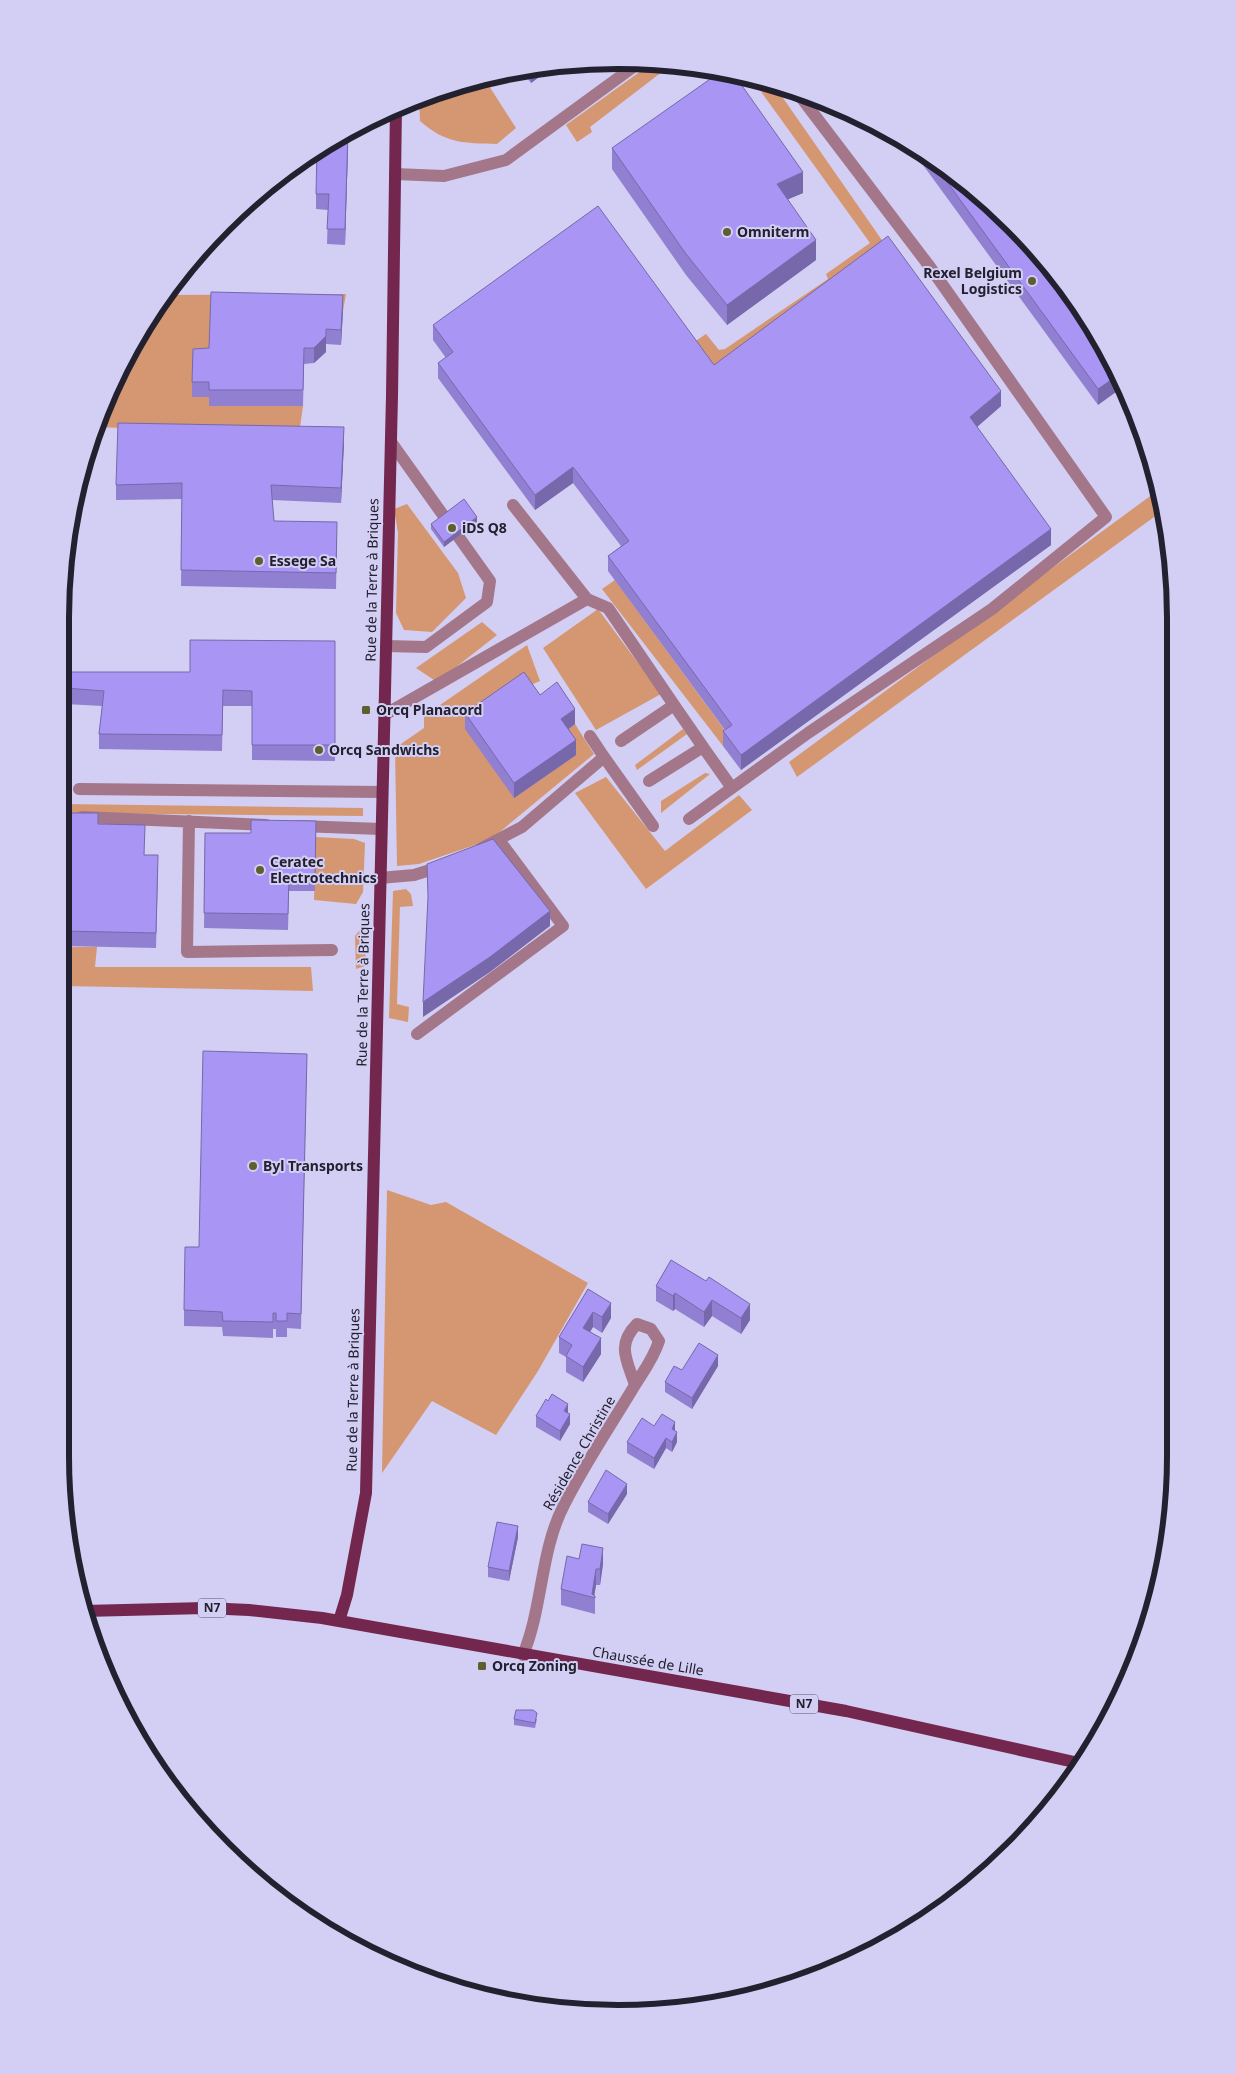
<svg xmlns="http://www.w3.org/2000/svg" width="1236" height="2074" viewBox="0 0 1236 2074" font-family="'Noto Sans',sans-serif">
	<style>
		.green { fill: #d59771 }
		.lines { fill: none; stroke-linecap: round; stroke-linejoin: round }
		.minor { stroke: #a37789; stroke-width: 12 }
		.major { stroke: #73274e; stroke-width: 12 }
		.wall { fill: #9180d2 }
		.shaded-wall { fill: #7668ab }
		.building { fill: #a995f4; stroke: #7668ab }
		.poi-dot { fill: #5d602e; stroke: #d3cef3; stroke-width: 2 }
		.labels { text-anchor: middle; stroke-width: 4; stroke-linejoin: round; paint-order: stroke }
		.shield { fill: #d3cef3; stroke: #58556a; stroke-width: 1 }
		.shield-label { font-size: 12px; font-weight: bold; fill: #23212f }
		.poi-label { font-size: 14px; font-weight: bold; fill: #23212f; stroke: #d3cef3; text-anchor: start }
		.street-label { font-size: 14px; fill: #23212f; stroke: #d3cef3 }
		.rim { fill: none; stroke: #23212f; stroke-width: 6 }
	</style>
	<rect width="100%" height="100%" fill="#d3cef3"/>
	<path class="green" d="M 652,63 L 671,65 L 590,127 L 592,132 L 577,142 L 566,125 Z
		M 484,78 L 516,128 L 497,144 C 464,143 446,144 420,121 L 419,98 Z
		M 752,79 L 774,85 L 886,246 L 709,369 L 691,344 L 706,334 L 719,350 L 725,349 L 828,279 L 826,274 L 870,243 Z
		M 346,294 L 343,311 L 211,307 L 209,406 L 303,406 L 299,434 L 95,427 L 154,308 L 165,295 Z
		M 1157,491 L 1161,512 L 797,777 L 789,762 Z
		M 407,504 L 458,573 L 466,598 L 432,632 L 404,630 L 396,613 L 398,533 L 394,509 Z
		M 615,580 L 732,740 L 723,746 L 602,589 Z
		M 598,609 L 661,694 L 596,730 L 543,648 Z
		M 482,622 L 497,635 L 437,682 L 416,668 Z
		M 527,645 L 540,681 L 524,688 L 561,734 L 575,724 L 594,754 L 490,840 L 419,864 L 397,866 L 395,748 L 424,728 L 424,716 Z
		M 683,729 L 687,734 L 637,770 L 635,765 Z
		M 705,773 L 710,774 L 661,813 L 661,801 Z
		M 606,777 L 665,851 L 739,795 L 752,810 L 646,889 L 575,793 Z
		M 62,804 L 363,808 L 363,816 L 62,813 Z
		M 316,837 L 354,839 L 365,843 L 363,892 L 356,904 L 314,900 Z
		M 406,889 L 411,894 L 413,906 L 400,907 L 397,1004 L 409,1007 L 408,1022 L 389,1018 L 393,891 Z
		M 367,921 L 365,966 L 356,969 L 355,936 Z
		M 63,947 L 97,947 L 95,967 L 311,967 L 313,991 L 63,986 Z
		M 387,1190 L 431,1205 L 446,1202 L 588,1283 L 538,1371 L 496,1435 L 432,1401 L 382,1473 Z"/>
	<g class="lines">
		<path class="minor" d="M 395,174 L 444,176 L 506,160 L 640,62
			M 587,599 L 608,608 L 674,705
			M 386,646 L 426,647 L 487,602 L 490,581 L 391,442
			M 384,715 L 587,599 L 513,505
			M 590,736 L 604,757
			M 621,741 L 674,705 L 703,747
			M 649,781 L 703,747 L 732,788
			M 79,789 L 382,792
			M 82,817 L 266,825
			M 689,819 L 808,733 L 992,609 L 1106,517 L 930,267 L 797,92
			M 189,821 L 187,952 L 332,950
			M 299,826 L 381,829
			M 480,849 L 522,827 L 604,757 L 653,826
			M 380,878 L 414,875 L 443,866
			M 417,1034 L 563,926 L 499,840
			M 523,1655 C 543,1607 540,1551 564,1505 C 584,1465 609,1428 632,1390 C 642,1373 653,1360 659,1341 L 651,1329 L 637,1324 C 616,1345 627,1360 635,1385"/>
		<path class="major" d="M 84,1611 L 205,1608 L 249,1610 L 322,1618 L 846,1711 L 1083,1764
			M 339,1621 L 347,1595 L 366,1493 L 392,396 L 396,107"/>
	</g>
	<path class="wall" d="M 554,66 L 531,83 L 521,70 Z
		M 907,143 L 928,154 L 1101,339 L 1098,405 Z
		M 348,147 L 345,245 L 327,244 L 328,210 L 316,209 L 316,194 Z
		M 612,148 L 803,193 L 788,199 L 816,260 L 727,325 L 686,275 L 612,169 Z
		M 343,311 L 341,345 L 326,344 L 326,352 L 314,363 L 304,364 L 303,406 L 209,406 L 209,397 L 192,397 L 192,382 L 209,348 Z
		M 433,325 L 1001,406 L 977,427 L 1051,545 L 741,770 L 723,746 L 723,731 L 725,730 L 608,571 L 608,556 L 621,546 L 573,483 L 535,510 L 438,378 L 438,363 L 446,358 L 433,340 Z
		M 344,443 L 341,503 L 272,500 L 274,521 L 337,537 L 336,589 L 181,586 L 182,499 L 116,500 L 116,485 Z
		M 477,522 L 444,547 L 431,529 L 431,524 Z
		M 335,641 L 335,761 L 252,760 L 252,706 L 223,706 L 222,751 L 99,749 L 99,734 L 102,706 L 65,704 L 62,737 L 62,672 L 190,672 Z
		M 540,695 L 575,724 L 569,729 L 576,755 L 514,798 L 465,729 L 465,713 Z
		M 62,813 L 98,824 L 145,855 L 158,871 L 156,948 L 63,946 Z
		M 316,821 L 315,891 L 289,891 L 288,930 L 204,928 L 205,833 L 251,833 Z
		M 307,1054 L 301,1329 L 287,1328 L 287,1337 L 276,1337 L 276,1329 L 273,1329 L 273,1338 L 223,1336 L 222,1327 L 184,1326 L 184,1310 L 199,1247 Z
		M 671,1260 L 750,1320 L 741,1334 L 712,1316 L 704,1327 L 675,1309 L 673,1311 L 656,1301 L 656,1286 Z
		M 588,1289 L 611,1318 L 602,1333 L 593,1327 L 590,1332 L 601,1354 L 583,1382 L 566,1372 L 566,1357 L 559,1353 L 559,1337 Z
		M 718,1366 L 692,1409 L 665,1392 L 665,1382 L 682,1370 Z
		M 568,1413 L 570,1424 L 560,1441 L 536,1427 L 536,1416 Z
		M 654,1426 L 675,1431 L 677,1442 L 672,1452 L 666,1448 L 654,1469 L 627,1453 L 627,1442 Z
		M 627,1494 L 608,1524 L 588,1512 L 588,1502 Z
		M 518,1537 L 509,1581 L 488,1577 L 488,1567 Z
		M 579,1559 L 603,1564 L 600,1585 L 596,1585 L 594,1595 L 595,1596 L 595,1614 L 561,1605 L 561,1589 Z
		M 514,1719 L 537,1719 L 535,1728 L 514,1725 Z"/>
	<path class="shaded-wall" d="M 554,66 L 531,83 L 531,69 Z
		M 348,133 L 348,147 L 345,245 L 345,229 Z
		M 803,172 L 803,193 L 777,204 L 777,184 Z
		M 816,240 L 816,260 L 727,325 L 727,305 Z
		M 343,295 L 343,311 L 341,345 L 341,330 Z
		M 326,336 L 326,352 L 314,363 L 314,348 Z
		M 1118,375 L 1123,387 L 1098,405 L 1098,389 Z
		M 1001,391 L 1001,406 L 970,433 L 970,417 Z
		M 344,427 L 344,443 L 341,503 L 341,488 Z
		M 573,467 L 573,483 L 535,510 L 535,495 Z
		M 477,517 L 477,522 L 444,547 L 444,542 Z
		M 1051,529 L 1051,545 L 741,770 L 741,755 Z
		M 65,688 L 65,704 L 62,737 L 62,722 Z
		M 575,709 L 575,724 L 561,734 L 561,719 Z
		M 576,740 L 576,755 L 514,798 L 514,783 Z
		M 550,911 L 550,926 L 490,972 L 423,1017 L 423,1002 Z
		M 675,1293 L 675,1309 L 673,1311 L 673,1296 Z
		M 712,1300 L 712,1316 L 704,1327 L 704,1312 Z
		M 611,1303 L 611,1318 L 602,1333 L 602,1317 Z
		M 750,1304 L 750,1320 L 741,1334 L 741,1318 Z
		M 593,1312 L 593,1327 L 583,1343 L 583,1328 Z
		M 601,1338 L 601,1354 L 583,1382 L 583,1367 Z
		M 718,1355 L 718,1366 L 692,1409 L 692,1398 Z
		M 568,1404 L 568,1414 L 564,1411 Z
		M 570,1414 L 570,1424 L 560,1441 L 560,1431 Z
		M 675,1422 L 675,1433 L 672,1429 Z
		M 677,1432 L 677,1442 L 672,1452 L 672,1442 Z
		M 666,1438 L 666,1448 L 654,1469 L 654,1458 Z
		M 627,1484 L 627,1494 L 608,1524 L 608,1514 Z
		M 518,1526 L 518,1537 L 509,1581 L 509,1571 Z
		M 603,1548 L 603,1564 L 600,1585 L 600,1569 Z
		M 596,1569 L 596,1585 L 594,1598 L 592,1594 Z"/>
	<path class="building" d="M 723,70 L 733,73 L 803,172 L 777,184 L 816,240 L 727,305 L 686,254 L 612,148 Z
		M 348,133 L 345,229 L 327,229 L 329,194 L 316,194 L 317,149 Z
		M 926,153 L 1013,224 L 1101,339 L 1118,375 L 1098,389 Z
		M 598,206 L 714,365 L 888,236 L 1001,391 L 970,417 L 1051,529 L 741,755 L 723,731 L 732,725 L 608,556 L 629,541 L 573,467 L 535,495 L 438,363 L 453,352 L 433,325 Z
		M 211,292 L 343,295 L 341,330 L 326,329 L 326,336 L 314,348 L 304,348 L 303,390 L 209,390 L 209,382 L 192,382 L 193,349 L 209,348 Z
		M 118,423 L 344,427 L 341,488 L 271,485 L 274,521 L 337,522 L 336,573 L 181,570 L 182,483 L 116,485 Z
		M 464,499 L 477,517 L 444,542 L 431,524 Z
		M 190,640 L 335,641 L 335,745 L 252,745 L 252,691 L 223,690 L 222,735 L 99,734 L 104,691 L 65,688 L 62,722 L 62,672 L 190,672 Z
		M 524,672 L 540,695 L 557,682 L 575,709 L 561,719 L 576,740 L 514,783 L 465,713 Z
		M 62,813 L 98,813 L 98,824 L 145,825 L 144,855 L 158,855 L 156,933 L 63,931 Z
		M 251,820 L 316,821 L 315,876 L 289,875 L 288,914 L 204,913 L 205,833 L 251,833 Z
		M 493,839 L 550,911 L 490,957 L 423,1002 L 428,897 L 427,864 Z
		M 203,1051 L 307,1054 L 301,1314 L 287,1313 L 287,1321 L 276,1321 L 276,1313 L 273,1313 L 273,1322 L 223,1321 L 222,1312 L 184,1310 L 185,1247 L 199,1247 Z
		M 671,1260 L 706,1281 L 709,1277 L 750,1304 L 741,1318 L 712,1300 L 704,1312 L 675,1293 L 673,1296 L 656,1286 Z
		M 588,1289 L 611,1303 L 602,1317 L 593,1312 L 583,1328 L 601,1338 L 583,1367 L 566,1356 L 572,1345 L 559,1337 Z
		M 699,1343 L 718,1355 L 692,1398 L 665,1382 L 674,1366 L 682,1370 Z
		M 552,1394 L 568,1404 L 564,1411 L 570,1414 L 560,1431 L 536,1416 L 546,1399 L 548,1401 Z
		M 662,1414 L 675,1422 L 672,1429 L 677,1432 L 672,1442 L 666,1438 L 654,1458 L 627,1442 L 642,1418 L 654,1426 Z
		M 606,1470 L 627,1484 L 608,1514 L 588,1502 Z
		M 497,1522 L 518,1526 L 509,1571 L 488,1567 Z
		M 582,1544 L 603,1548 L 600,1569 L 596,1569 L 592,1594 L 595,1596 L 595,1598 L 561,1589 L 567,1556 L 579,1559 Z
		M 516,1710 L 533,1710 L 537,1713 L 535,1723 L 514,1719 Z"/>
	<g class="poi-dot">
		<circle cx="727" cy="232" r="5"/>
		<circle cx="1032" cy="281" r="5"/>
		<circle cx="452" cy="528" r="5"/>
		<circle cx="259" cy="561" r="5"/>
		<rect x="361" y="705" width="10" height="10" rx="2.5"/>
		<circle cx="319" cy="750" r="5"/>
		<circle cx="260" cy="870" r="5"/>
		<circle cx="253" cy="1166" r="5"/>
		<rect x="477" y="1661" width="10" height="10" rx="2.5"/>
	</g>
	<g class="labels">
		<g class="shield">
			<rect x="198" y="1598.5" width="28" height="19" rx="4"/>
			<rect x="790" y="1694.5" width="28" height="19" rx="4"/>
		</g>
		<g class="shield-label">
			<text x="212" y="1612">N7</text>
			<text x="804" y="1708">N7</text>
		</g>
		<g class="poi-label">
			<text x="737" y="237">Omniterm</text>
			<text x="1022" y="278" text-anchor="end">Rexel Belgium<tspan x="1022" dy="16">Logistics</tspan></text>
			<text x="462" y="533">iDS Q8</text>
			<text x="269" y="566">Essege Sa</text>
			<text x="376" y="715">Orcq Planacord</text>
			<text x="329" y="755">Orcq Sandwichs</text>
			<text x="270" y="867">Ceratec<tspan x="270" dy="16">Electrotechnics</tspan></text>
			<text x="263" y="1171">Byl Transports</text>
			<text x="492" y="1671">Orcq Zoning</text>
		</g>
		<g class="street-label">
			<text transform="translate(372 580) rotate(-89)" y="5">Rue de la Terre à Briques</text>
			<text transform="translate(363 985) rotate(-89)" y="5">Rue de la Terre à Briques</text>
			<text transform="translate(353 1390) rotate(-89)" y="5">Rue de la Terre à Briques</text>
			<text transform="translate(579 1453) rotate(-60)" y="5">Résidence Christine</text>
			<text transform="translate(648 1661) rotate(10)" y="5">Chaussée de Lille</text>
		</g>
	</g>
	<path d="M0 0H1236V2074H0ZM618 69H618A549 549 0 0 1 1167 618V1456A549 549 0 0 1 618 2005H618A549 549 0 0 1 69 1456V618A549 549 0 0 1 618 69Z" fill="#d3cef3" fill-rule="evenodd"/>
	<path class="rim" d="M618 69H618A549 549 0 0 1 1167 618V1456A549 549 0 0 1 618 2005H618A549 549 0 0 1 69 1456V618A549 549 0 0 1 618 69Z"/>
</svg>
